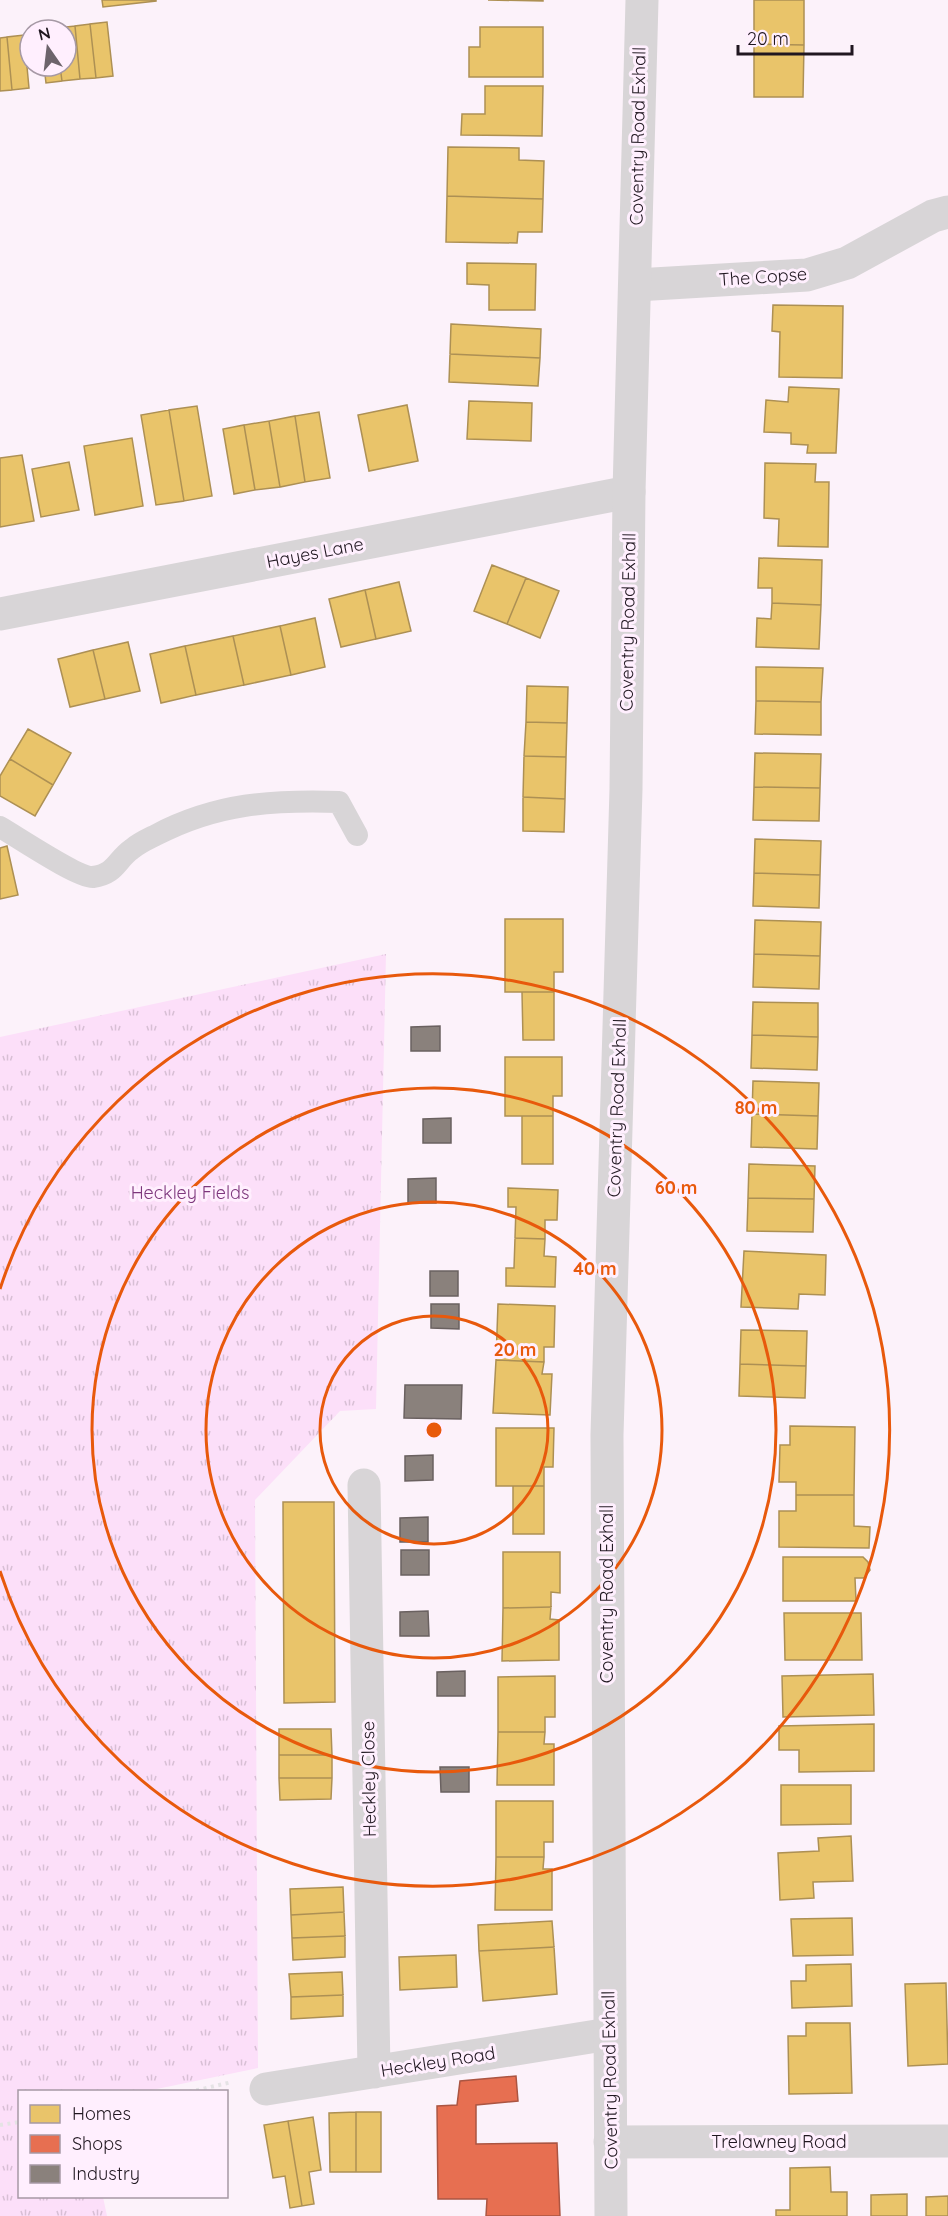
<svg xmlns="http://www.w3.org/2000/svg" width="948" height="2216" viewBox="0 0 948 2216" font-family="Quicksand,sans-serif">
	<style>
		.park { fill: url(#park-tufts) }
		.homes { fill: #e9c46a; stroke: #ad9054; stroke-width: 1.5 }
		.shops { fill: #e76f51; stroke: #ab5542; stroke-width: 1.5 }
		.industry { fill: #8a817c; stroke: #6a6160; stroke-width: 1.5 }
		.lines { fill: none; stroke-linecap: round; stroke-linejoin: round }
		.path { stroke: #e5e3e5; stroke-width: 4; stroke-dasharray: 3 4.5; stroke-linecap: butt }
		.lane { stroke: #d8d5d7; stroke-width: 22 }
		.street { stroke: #d8d5d7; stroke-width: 33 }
		.secondary { stroke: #d8d5d7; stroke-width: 33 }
		.ring { fill: none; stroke: #e8590c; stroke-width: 3 }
		.labels { text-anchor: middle; stroke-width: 6; stroke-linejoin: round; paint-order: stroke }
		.street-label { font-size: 18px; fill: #201720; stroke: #ffeffe }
		.park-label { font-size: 18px; fill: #7d367c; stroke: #ffeffe }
		.centre { fill: #e8590c; stroke: #ffeffe; stroke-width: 3 }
		.ring-label { font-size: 18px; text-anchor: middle; font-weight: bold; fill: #e8590c; stroke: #ffeffe; stroke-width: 6; stroke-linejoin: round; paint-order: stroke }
	</style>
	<defs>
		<pattern id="park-tufts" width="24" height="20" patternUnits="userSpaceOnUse" patternTransform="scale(1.5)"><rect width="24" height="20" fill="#fcdff9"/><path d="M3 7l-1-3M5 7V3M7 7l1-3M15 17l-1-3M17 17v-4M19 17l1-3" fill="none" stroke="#d8bfd5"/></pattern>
	</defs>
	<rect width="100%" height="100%" fill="#fcf2fa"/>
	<path class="park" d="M 386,954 L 376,1409 L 340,1411 L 255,1500 L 258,2068 L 147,2091 L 20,2092 L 20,2196 L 103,2197 L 107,2216 L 0,2216 L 0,1037 Z"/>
	<path class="homes" d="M 102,0 L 156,0 L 156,1 L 103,7 Z
		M 488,0 L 543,0 L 543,1 Z
		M 754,0 L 804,0 L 804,45 L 754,44 Z
		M 107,22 L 113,76 L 96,78 L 90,24 Z
		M 90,24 L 96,78 L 80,79 L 75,26 Z
		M 75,26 L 80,79 L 62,81 L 60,66 L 66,66 L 66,30 L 56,28 Z
		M 480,27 L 543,27 L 543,77 L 469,77 L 469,47 L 480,47 Z
		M 24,35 L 29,88 L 12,90 L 7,37 Z
		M 7,37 L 12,90 L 0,91 L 0,38 Z
		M 754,44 L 804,45 L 803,97 L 754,97 Z
		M 44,66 L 60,66 L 62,81 L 46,83 Z
		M 485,86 L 543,86 L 542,136 L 461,135 L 462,114 L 485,114 Z
		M 448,147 L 519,148 L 519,160 L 544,161 L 543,199 L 447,196 Z
		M 447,196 L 543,199 L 542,232 L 518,232 L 517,243 L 446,242 Z
		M 467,263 L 536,264 L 535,310 L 489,310 L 489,285 L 467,284 Z
		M 773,305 L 843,306 L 842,378 L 779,377 L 780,332 L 772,331 Z
		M 451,324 L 541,329 L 540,358 L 450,354 Z
		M 450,354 L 540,358 L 538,386 L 449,382 Z
		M 789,387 L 839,389 L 836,453 L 807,453 L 808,445 L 791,444 L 791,433 L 764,432 L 766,400 L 788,402 Z
		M 469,401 L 532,403 L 531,441 L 467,439 Z
		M 407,405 L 418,461 L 369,471 L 358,415 Z
		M 197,406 L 212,496 L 184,501 L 169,410 Z
		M 169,410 L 184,501 L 156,505 L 141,415 Z
		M 319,412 L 330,478 L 305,482 L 295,416 Z
		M 295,416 L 305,482 L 280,487 L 269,421 Z
		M 269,421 L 280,487 L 255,490 L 244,425 Z
		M 244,425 L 255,490 L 234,494 L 223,429 Z
		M 132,438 L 143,506 L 95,515 L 84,446 Z
		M 22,455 L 34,521 L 0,527 L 0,458 Z
		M 69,462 L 79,510 L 41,517 L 32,469 Z
		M 765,463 L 816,464 L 815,482 L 829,482 L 828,547 L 778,546 L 779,519 L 764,518 Z
		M 759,558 L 822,560 L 821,605 L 772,603 L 772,588 L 758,588 Z
		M 492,565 L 526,578 L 507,624 L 474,611 Z
		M 526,578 L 559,591 L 540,638 L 507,624 Z
		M 399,582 L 411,631 L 376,639 L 365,590 Z
		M 365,590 L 376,639 L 341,647 L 329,599 Z
		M 772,603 L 821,605 L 819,649 L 756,647 L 757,618 L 771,619 Z
		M 315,618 L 325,667 L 291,675 L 280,626 Z
		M 280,626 L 291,675 L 244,685 L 233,636 Z
		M 233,636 L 244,685 L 196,695 L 185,646 Z
		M 128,642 L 140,691 L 105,699 L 93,650 Z
		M 185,646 L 196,695 L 161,703 L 150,654 Z
		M 93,650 L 105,699 L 70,707 L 58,659 Z
		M 756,667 L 823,668 L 821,702 L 756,701 Z
		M 527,686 L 568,687 L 567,723 L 526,722 Z
		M 756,701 L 821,702 L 821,735 L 755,734 Z
		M 526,722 L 567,723 L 566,757 L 524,756 Z
		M 28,729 L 71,753 L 53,785 L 10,759 Z
		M 755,753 L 821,754 L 820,788 L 754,787 Z
		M 524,756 L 566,757 L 565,799 L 523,797 Z
		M 10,759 L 53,785 L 35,816 L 0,796 L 0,776 Z
		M 754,787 L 820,788 L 819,821 L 753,820 Z
		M 523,797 L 565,799 L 564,832 L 523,831 Z
		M 755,839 L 821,841 L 820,875 L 754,873 Z
		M 7,846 L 18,895 L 0,899 L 0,848 Z
		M 754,873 L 820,875 L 819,908 L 753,906 Z
		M 505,919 L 563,919 L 563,972 L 554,972 L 554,992 L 505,992 Z
		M 755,920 L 821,922 L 820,956 L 754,954 Z
		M 754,954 L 820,956 L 819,989 L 753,987 Z
		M 522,992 L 554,992 L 554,1040 L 523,1040 Z
		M 753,1002 L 818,1003 L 818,1037 L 752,1035 Z
		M 752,1035 L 818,1037 L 817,1070 L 751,1068 Z
		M 505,1057 L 562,1057 L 562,1096 L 553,1096 L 553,1116 L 505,1116 Z
		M 753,1081 L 819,1083 L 818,1116 L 752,1114 Z
		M 752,1114 L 818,1116 L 817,1149 L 751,1147 Z
		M 522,1116 L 553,1116 L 553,1164 L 522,1164 Z
		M 749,1164 L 815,1166 L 814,1199 L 748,1198 Z
		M 508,1188 L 558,1190 L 557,1220 L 545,1220 L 545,1239 L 515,1238 L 516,1207 L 508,1207 Z
		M 748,1198 L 814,1199 L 813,1232 L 747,1231 Z
		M 515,1238 L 545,1239 L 544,1256 L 556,1257 L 555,1287 L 506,1286 L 506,1268 L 514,1268 Z
		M 744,1251 L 826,1255 L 825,1295 L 799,1294 L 798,1309 L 741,1307 Z
		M 498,1304 L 555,1306 L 554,1347 L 544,1347 L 544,1362 L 496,1360 Z
		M 741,1330 L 807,1331 L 806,1366 L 740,1364 Z
		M 496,1360 L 544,1362 L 542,1374 L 552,1374 L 550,1415 L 493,1413 Z
		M 740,1364 L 806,1366 L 805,1398 L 739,1396 Z
		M 790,1426 L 855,1427 L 854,1495 L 796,1495 L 796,1482 L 779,1482 L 780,1445 L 790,1445 Z
		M 496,1428 L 554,1428 L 553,1467 L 544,1467 L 544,1486 L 496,1486 Z
		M 513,1486 L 544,1486 L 544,1534 L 513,1534 Z
		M 796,1495 L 854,1495 L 854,1526 L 870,1527 L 869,1548 L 779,1547 L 779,1511 L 796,1511 Z
		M 283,1502 L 334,1502 L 335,1702 L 284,1703 Z
		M 503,1552 L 560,1552 L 560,1593 L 551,1592 L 551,1607 L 503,1608 Z
		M 783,1557 L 863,1557 L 868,1562 L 870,1570 L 864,1578 L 855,1578 L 856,1601 L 783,1601 Z
		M 551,1607 L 550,1619 L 559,1620 L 559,1660 L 502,1661 L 503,1608 Z
		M 784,1613 L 861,1613 L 862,1660 L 785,1660 Z
		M 873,1674 L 874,1715 L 783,1717 L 782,1676 Z
		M 555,1676 L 555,1717 L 545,1717 L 545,1732 L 498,1732 L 498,1677 Z
		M 874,1724 L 874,1771 L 799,1772 L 799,1750 L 779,1750 L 779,1726 Z
		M 279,1729 L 331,1729 L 332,1755 L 279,1755 Z
		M 498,1732 L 545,1732 L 544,1744 L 554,1744 L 554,1785 L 497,1785 Z
		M 279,1755 L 332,1755 L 332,1778 L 279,1778 Z
		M 279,1778 L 332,1778 L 331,1799 L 280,1800 Z
		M 781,1785 L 851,1785 L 851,1824 L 781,1825 Z
		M 496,1801 L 553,1801 L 553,1842 L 544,1842 L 544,1857 L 496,1857 Z
		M 851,1836 L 853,1881 L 813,1882 L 814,1898 L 780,1900 L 778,1853 L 819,1851 L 818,1838 Z
		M 496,1857 L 544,1857 L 543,1869 L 552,1869 L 552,1910 L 495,1910 Z
		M 343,1887 L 344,1912 L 291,1915 L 290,1889 Z
		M 344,1912 L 345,1936 L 292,1938 L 291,1915 Z
		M 852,1918 L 853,1955 L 793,1956 L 791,1919 Z
		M 552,1921 L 554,1947 L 479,1951 L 478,1925 Z
		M 345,1936 L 345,1957 L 293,1960 L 292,1938 Z
		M 554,1947 L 557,1994 L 483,2001 L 479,1951 Z
		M 456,1955 L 457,1987 L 400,1990 L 399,1957 Z
		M 851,1964 L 852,2006 L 792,2008 L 791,1981 L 806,1981 L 806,1965 Z
		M 342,1972 L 343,1995 L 291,1997 L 289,1974 Z
		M 946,1983 L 948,2064 L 908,2066 L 905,1984 Z
		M 343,1995 L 343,2016 L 291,2019 L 291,1997 Z
		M 806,2023 L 850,2023 L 852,2093 L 789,2094 L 788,2036 L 806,2036 Z
		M 356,2112 L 381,2112 L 381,2172 L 356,2172 Z
		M 356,2112 L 356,2172 L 330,2172 L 329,2113 Z
		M 313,2117 L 321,2170 L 309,2172 L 314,2204 L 302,2206 L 288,2121 Z
		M 288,2121 L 302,2206 L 290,2208 L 285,2176 L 273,2178 L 264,2125 Z
		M 830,2167 L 831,2192 L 847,2192 L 847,2216 L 776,2216 L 776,2210 L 790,2210 L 790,2168 Z
		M 907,2194 L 907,2216 L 871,2216 L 871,2195 Z
		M 948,2196 L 948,2216 L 926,2216 L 926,2197 Z"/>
	<path class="shops" d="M 516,2076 L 518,2101 L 476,2105 L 476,2144 L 557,2143 L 560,2216 L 486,2216 L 487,2199 L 438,2199 L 437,2106 L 457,2105 L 460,2081 Z"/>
	<path class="industry" d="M 440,1026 L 440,1051 L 411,1051 L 411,1027 Z
		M 451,1118 L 451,1143 L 423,1143 L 423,1119 Z
		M 436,1178 L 436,1203 L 408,1203 L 408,1179 Z
		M 430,1271 L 458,1271 L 458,1296 L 430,1296 Z
		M 431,1304 L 459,1304 L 459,1329 L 431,1328 Z
		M 405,1385 L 462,1385 L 461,1419 L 404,1418 Z
		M 433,1455 L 433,1480 L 405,1481 L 405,1456 Z
		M 428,1517 L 428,1542 L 400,1542 L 400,1518 Z
		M 401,1550 L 429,1550 L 429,1575 L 401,1575 Z
		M 428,1611 L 429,1636 L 400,1636 L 400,1612 Z
		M 465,1671 L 465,1696 L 437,1696 L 437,1672 Z
		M 440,1767 L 469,1767 L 469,1792 L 441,1792 Z"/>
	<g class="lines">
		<path class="path" d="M 189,2092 L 232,2082
			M 0,2125 L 20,2122"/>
		<path class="lane" d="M 0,827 C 16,836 78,878 93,877 C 116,874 116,860 132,849 C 139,843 148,839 156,835 C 217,803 272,800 339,802 L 357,835"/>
		<path class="street" d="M 636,285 L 807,275 L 847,263 L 933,216 L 948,212
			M 0,614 L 629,492
			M 364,1485 L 374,2072
			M 266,2089 L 609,2034
			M 610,2142 L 948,2141"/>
		<path class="secondary" d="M 611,2216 L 607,1435 L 626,789 L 629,492 L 642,0"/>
	</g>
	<g class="ring">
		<circle cx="434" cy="1430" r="114"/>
		<circle cx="434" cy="1430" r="228"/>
		<circle cx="434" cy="1430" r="342"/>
		<path d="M0 1289A456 456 0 1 1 0 1571"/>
	</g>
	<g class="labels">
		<g class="street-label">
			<text transform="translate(638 136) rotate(-89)" y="6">Coventry Road Exhall</text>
			<text transform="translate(763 277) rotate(-4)" y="6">The Copse</text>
			<text transform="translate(315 553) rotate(-11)" y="6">Hayes Lane</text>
			<text transform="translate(628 622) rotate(-89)" y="6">Coventry Road Exhall</text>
			<text transform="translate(617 1108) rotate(-88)" y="6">Coventry Road Exhall</text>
			<text transform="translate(607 1594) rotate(-90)" y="6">Coventry Road Exhall</text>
			<text transform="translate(369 1779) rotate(-91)" y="6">Heckley Close</text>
			<text transform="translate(438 2062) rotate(-9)" y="6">Heckley Road</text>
			<text transform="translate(610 2080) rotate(-91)" y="6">Coventry Road Exhall</text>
			<text x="779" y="2148">Trelawney Road</text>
		</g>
		<g class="park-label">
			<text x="190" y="1199">Heckley Fields</text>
		</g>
	</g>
	<circle cx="434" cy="1430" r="9" class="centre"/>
	<g class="ring-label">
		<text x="756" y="1114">80 m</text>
		<text x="676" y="1194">60 m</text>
		<text x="595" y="1275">40 m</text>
		<text x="515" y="1356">20 m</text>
	</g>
	<rect x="18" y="2090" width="210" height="108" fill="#ffeffe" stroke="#a699a5" stroke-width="1.5"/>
	<rect x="30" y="2105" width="30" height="18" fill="#e9c46a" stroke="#a699a5" stroke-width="1.5"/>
	<text x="72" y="2120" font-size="18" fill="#201720">Homes</text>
	<rect x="30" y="2135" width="30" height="18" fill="#e76f51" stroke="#a699a5" stroke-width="1.5"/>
	<text x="72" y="2150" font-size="18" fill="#201720">Shops</text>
	<rect x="30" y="2165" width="30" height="18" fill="#8a817c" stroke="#a699a5" stroke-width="1.5"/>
	<text x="72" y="2180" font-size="18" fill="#201720">Industry</text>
	<g transform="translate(48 48) rotate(346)"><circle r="28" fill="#ffeffe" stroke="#a699a5" stroke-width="1.5"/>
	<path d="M0-4.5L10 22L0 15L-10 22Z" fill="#6d646c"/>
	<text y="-9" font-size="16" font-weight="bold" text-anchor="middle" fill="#201720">N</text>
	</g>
	<path d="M738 45v9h114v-9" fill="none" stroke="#201720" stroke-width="3"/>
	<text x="747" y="45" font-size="18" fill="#201720" stroke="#ffeffe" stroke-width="4.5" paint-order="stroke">20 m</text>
</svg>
